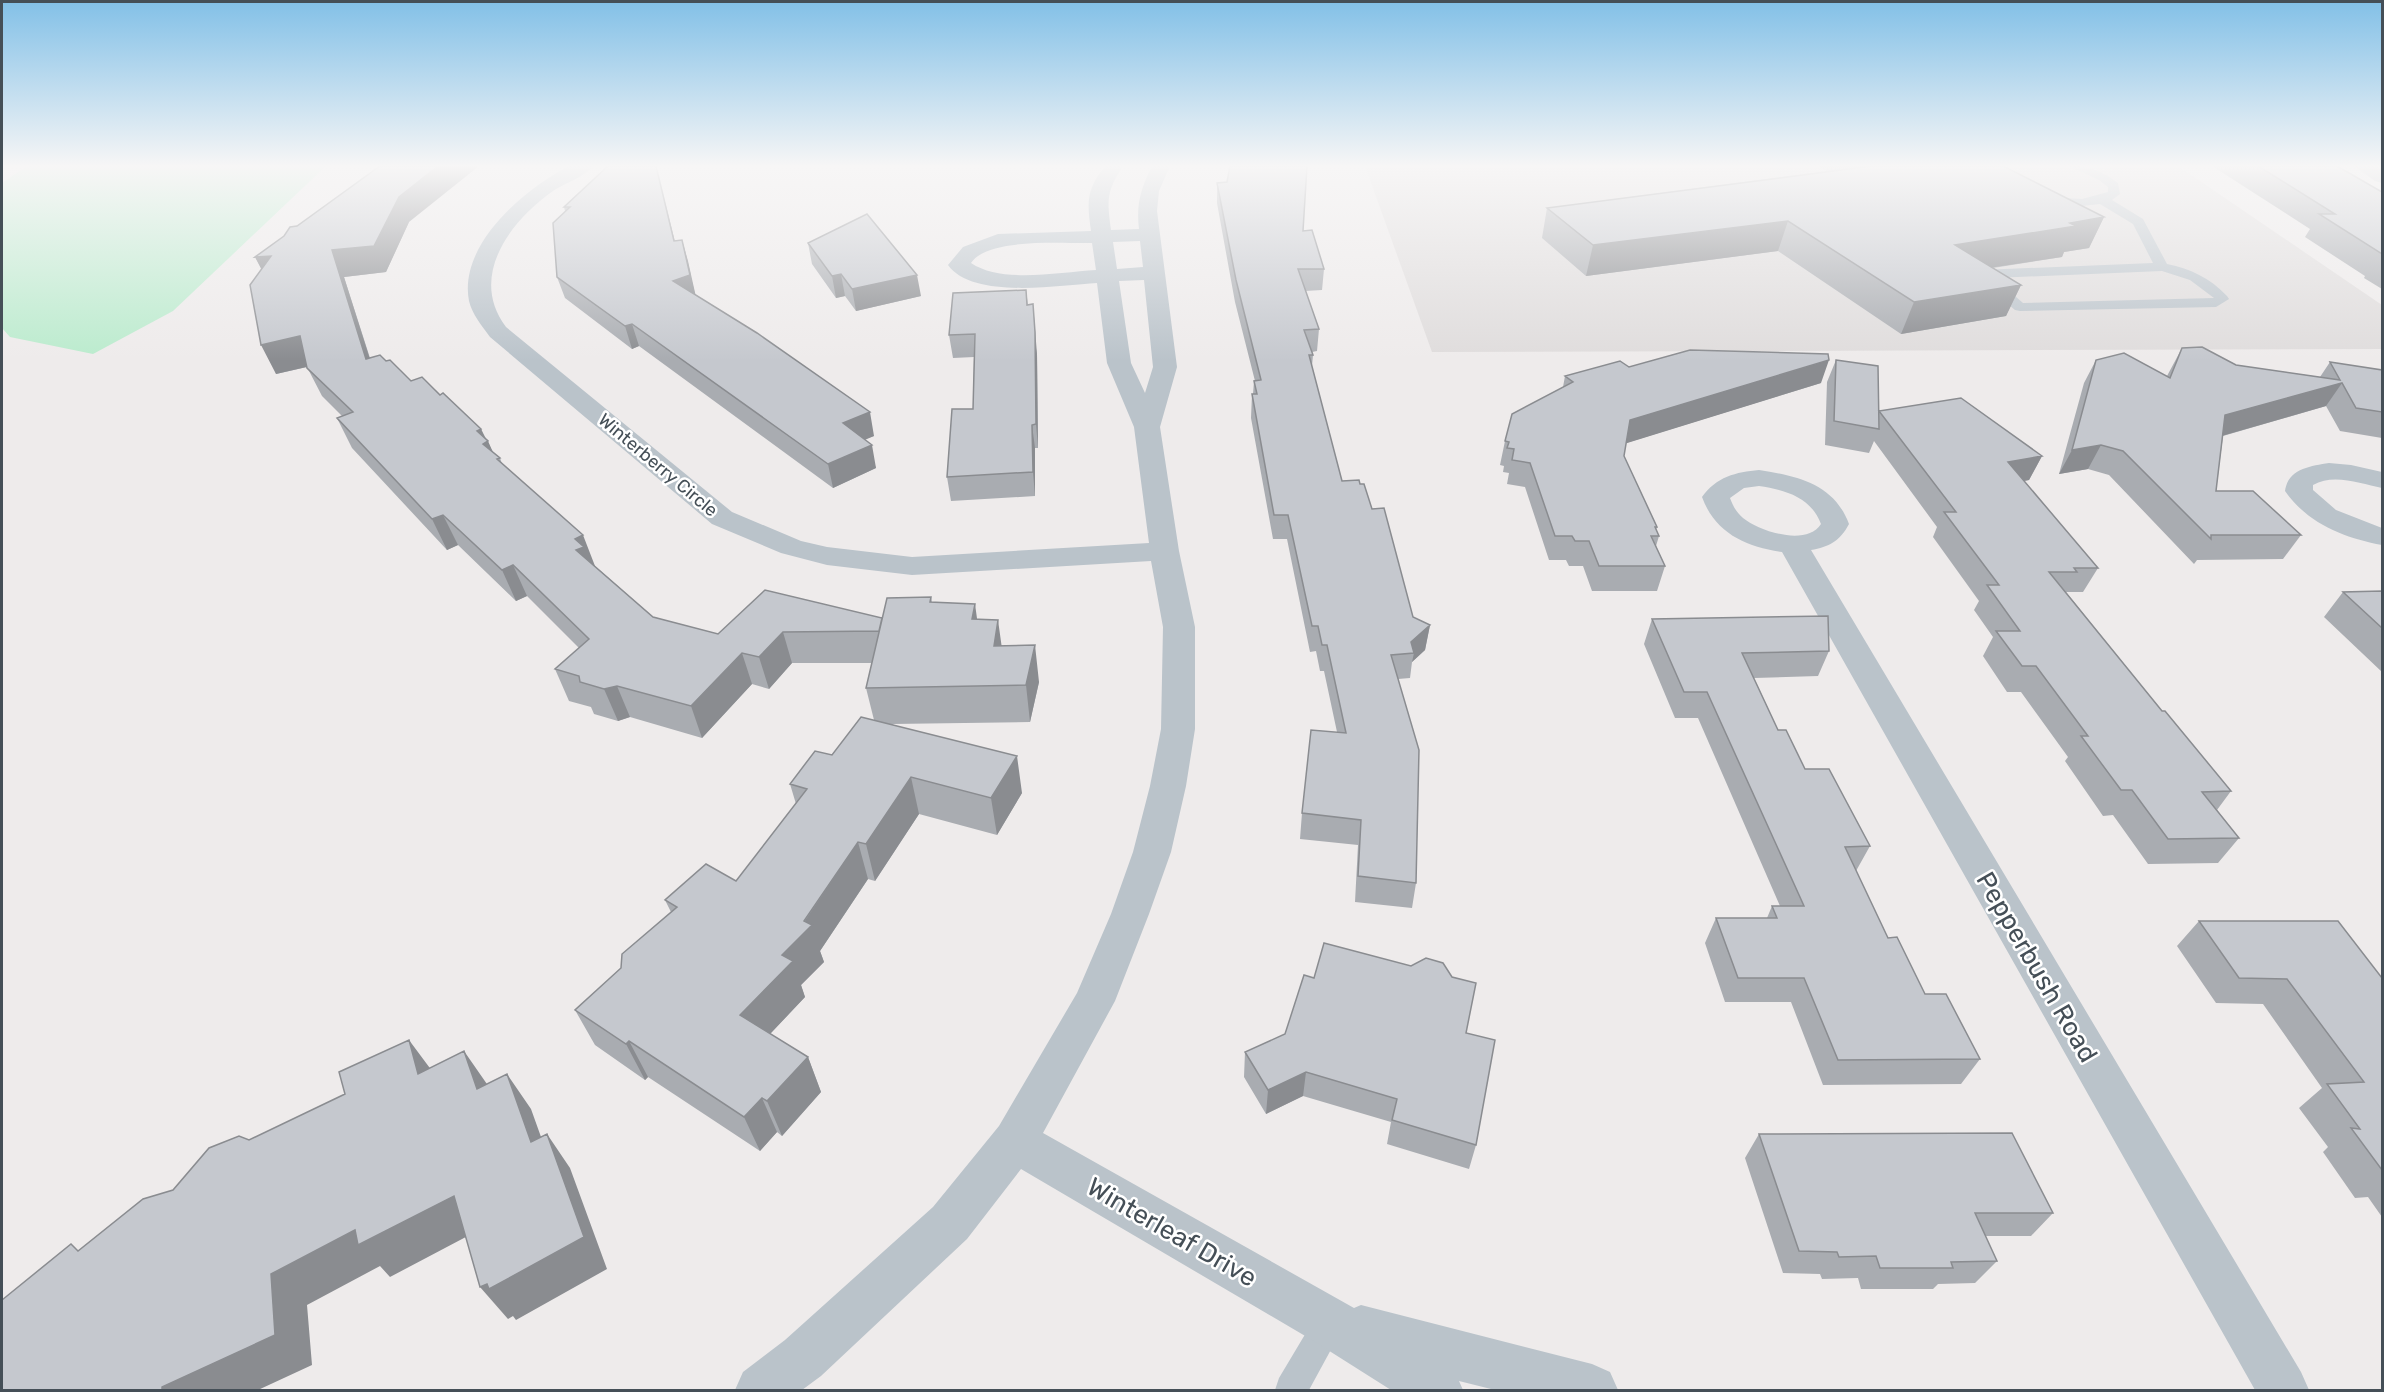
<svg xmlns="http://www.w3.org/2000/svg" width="2384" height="1392" viewBox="0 0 2384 1392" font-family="Rubik,sans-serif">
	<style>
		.education { fill: #dfdcdc }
		.green { fill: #baebcd }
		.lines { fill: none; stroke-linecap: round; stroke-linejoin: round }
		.service { fill: #bac3ca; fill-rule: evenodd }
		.minor { fill: #bac3ca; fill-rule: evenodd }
		.wall { fill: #a9acb1 }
		.shaded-wall { fill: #8a8c90 }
		.building { fill: #c5c8ce; stroke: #8a8c90; stroke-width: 1.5 }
		.labels { text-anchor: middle; stroke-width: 5; stroke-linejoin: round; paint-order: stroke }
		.far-street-label { font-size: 18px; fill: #454f57; stroke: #fff }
		.near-street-label { font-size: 26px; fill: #454f57; stroke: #fff }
	</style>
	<rect width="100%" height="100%" fill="#eeebeb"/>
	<path class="education" d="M 1365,166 L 2178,166 L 2382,305 L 2382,349 L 1432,352 Z"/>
	<path class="green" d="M 27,166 L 326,166 L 173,311 L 93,354 L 10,337 L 2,328 L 2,183 Z"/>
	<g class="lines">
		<path class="service" d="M 2069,166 C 2088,165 2104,172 2118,183 L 2120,194 L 2112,200 L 2143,219 L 2167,264 C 2191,269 2210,278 2227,296 L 2229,299 L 2216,307 L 2020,311 L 2015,310 L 1976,277 L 1974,274 L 1976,271 L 1981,270 L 2153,263 L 2133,224 L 2100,204 L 2073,207 L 2044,204 L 2042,201 L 2044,198 L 2048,197 L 2082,199 L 2108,192 L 2108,187 L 2099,180 ZM 2162,271 L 2190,280 L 2214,298 L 2023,303 L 1994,278 Z
			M 1330,1306 L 1341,1311 L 1346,1322 L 1309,1390 L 1275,1390 L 1279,1378 L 1319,1311 Z"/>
		<path class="minor" d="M 569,166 L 592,166 C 585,177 565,183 553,191 C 510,221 468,277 506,327 L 732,512 L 801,541 L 827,547 L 912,557 L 1149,543 L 1134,427 L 1107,363 L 1097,283 C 1060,285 973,300 948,265 L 963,247 L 998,234 L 1091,231 C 1087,202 1086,190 1105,166 L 1123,166 C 1106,192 1107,200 1111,230 L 1139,229 C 1136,204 1141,188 1152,166 L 1170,166 L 1159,191 L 1157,211 L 1177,367 L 1160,427 L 1179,551 L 1195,627 L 1195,729 L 1186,786 L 1171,852 L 1149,914 L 1115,1001 L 1043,1133 L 1354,1308 L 1361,1305 L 1592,1364 L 1610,1372 L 1618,1390 L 1495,1390 L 1459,1381 L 1463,1390 L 1391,1390 L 1312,1340 L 1021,1169 L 967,1239 L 821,1376 L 802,1390 L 735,1390 L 743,1372 L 785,1340 L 933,1207 L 999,1126 L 1077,993 L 1111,914 L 1133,852 L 1150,786 L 1161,729 L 1163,627 L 1151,561 L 912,575 L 827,565 L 781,553 L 712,524 L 490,337 C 482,326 472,314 469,301 C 458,244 526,188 569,166 ZM 1140,241 L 1143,267 L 1117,269 L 1113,242 ZM 1092,243 L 1096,270 C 1059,272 1002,284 971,263 C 988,237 1063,244 1092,243 ZM 1144,280 L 1153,367 L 1145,393 L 1131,363 L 1119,281 Z
			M 2354,166 L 2376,166 L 2382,169 L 2382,183 L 2375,181 Z
			M 2329,463 L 2351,465 L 2382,472 L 2382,488 C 2361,484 2334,473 2313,485 L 2313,490 L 2336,510 L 2382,528 L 2382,545 C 2345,538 2308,524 2285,491 C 2288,469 2310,466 2329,463 Z
			M 1759,470 C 1798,476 1834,484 1849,524 C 1840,541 1829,547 1811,550 L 2301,1372 L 2309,1390 L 2255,1390 L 1782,552 C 1746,547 1715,533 1702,497 C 1716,477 1736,472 1759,470 ZM 1759,486 C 1785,490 1811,497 1821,524 C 1806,547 1759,531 1743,518 C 1736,512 1733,506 1730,498 L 1744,488 Z"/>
	</g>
	<path class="wall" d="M 608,166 L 675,241 L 682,240 L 695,294 L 874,436 L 865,439 L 876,468 L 833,488 L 639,346 L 632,349 L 565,298 L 557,277 L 565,211 L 564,207 Z
		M 1817,166 L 2003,166 L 2104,217 L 2089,248 L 2064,252 L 2062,257 L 1993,268 L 2021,285 L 2006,316 L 1901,334 L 1778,251 L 1586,276 L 1542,238 L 1547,208 L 1827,171 Z
		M 2212,166 L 2337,166 L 2382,192 L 2382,289 L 2364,278 L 2365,276 L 2305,237 L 2310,229 Z
		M 1227,182 L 1303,231 L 1324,269 L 1322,290 L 1305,291 L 1319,329 L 1317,351 L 1312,352 L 1313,355 L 1312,366 L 1342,481 L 1360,484 L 1372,509 L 1413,617 L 1430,625 L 1425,650 L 1412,662 L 1410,678 L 1398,679 L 1416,883 L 1412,908 L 1355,902 L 1358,845 L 1300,839 L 1302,813 L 1337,732 L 1324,671 L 1320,671 L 1316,651 L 1310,652 L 1287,539 L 1273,539 L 1251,418 L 1252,394 L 1253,394 L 1254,381 L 1255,381 L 1235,302 L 1217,203 L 1217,183 Z
		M 409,222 L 386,272 L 344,277 L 370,358 L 386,361 L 411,381 L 440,395 L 481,429 L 493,452 L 500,458 L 502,464 L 595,566 L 653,617 L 718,634 L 882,618 L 931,597 L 932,602 L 977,619 L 1002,646 L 1039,682 L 1030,722 L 892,724 L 1022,793 L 997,835 L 919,814 L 875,881 L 868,879 L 820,951 L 824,962 L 801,985 L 805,997 L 770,1034 L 808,1057 L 821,1092 L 782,1136 L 777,1132 L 760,1151 L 648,1077 L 645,1080 L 595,1045 L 575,1010 L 621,968 L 671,912 L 665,900 L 736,881 L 796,804 L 790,784 L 832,755 L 874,720 L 866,688 L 872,663 L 792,663 L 769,689 L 752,684 L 702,738 L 630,717 L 618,721 L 594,714 L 591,707 L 569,701 L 555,669 L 579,648 L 527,596 L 516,601 L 458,545 L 447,550 L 352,448 L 337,418 L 342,416 L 322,396 L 307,367 L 276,374 L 262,269 L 255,257 Z
		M 808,243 L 921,296 L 856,311 L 845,296 L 836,298 L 812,264 Z
		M 1026,290 L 1028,305 L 1037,354 L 1038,448 L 1035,448 L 1035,496 L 951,501 L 947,477 L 973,409 L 974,357 L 953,358 L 949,335 Z
		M 2182,348 L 2236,365 L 2320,377 L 2330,362 L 2382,370 L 2382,438 L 2340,431 L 2326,406 L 2223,436 L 2216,491 L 2301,535 L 2283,559 L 2197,560 L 2194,564 L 2109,475 L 2088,469 L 2059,474 L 2084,383 L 2096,360 L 2167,376 Z
		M 1836,360 L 1879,413 L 1879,411 L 2042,456 L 2029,480 L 2024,481 L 2098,568 L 2083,592 L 2066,592 L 2162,711 L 2231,791 L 2217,810 L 2239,838 L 2218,863 L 2148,864 L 2113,815 L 2103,816 L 2065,761 L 2068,757 L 2021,692 L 2007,692 L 1983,656 L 1993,637 L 1974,610 L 1979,601 L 1933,537 L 1937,527 L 1874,441 L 1869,453 L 1825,445 L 1827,382 Z
		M 1629,367 L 1821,383 L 1626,443 L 1624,456 L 1657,527 L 1656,530 L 1659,536 L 1656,546 L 1665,566 L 1657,591 L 1592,591 L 1583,566 L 1569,566 L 1566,560 L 1549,560 L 1525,487 L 1507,484 L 1509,473 L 1503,472 L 1504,466 L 1500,465 L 1505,441 L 1563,387 L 1565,376 Z
		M 2382,591 L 2382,672 L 2324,617 L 2343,592 Z
		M 1652,619 L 1829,651 L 1818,676 L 1754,678 L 1778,730 L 1805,769 L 1870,846 L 1856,871 L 1888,938 L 1925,994 L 1980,1059 L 1961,1084 L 1823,1085 L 1791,1002 L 1725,1002 L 1705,943 L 1716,918 L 1767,918 L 1772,906 L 1780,906 L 1698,718 L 1675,718 L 1644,644 Z
		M 2199,921 L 2382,978 L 2382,1217 L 2368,1197 L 2355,1198 L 2323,1152 L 2328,1147 L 2299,1108 L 2322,1088 L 2263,1004 L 2216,1003 L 2177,946 Z
		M 1466,1033 L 1476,1145 L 1469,1169 L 1387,1144 L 1391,1122 L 1303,1096 L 1266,1114 L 1244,1077 L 1245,1052 Z
		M 1759,1134 L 2053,1213 L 2031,1236 L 1985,1236 L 1997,1261 L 1975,1283 L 1938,1284 L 1933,1289 L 1861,1289 L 1858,1278 L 1822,1279 L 1820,1274 L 1783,1273 L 1745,1158 Z"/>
	<path class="shaded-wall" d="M 438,166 L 479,166 L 409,222 L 386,272 L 344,277 L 379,388 L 366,359 L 332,250 Z
		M 656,166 L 680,262 L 674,241 Z
		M 2104,217 L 2089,248 L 2064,252 L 2062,257 L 1942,275 L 1955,245 Z
		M 1788,221 L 1778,251 L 1586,276 L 1593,245 Z
		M 682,240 L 688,261 L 696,297 L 673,281 Z
		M 271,256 L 269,284 L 255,257 Z
		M 841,274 L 845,296 L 836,298 L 832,276 Z
		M 917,275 L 921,296 L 856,311 L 852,289 Z
		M 2021,285 L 2006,316 L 1901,334 L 1914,302 Z
		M 1033,304 L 1037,354 L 1038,448 L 1036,424 Z
		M 632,324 L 639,346 L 632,349 L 625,326 Z
		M 300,336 L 315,365 L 276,374 L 261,345 Z
		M 1829,360 L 1821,383 L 1624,444 L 1630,420 Z
		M 2342,383 L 2326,406 L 2211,439 L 2225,415 Z
		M 870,412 L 874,436 L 848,447 L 843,423 Z
		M 1032,425 L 1035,448 L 1035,496 L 1033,472 Z
		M 481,429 L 487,442 L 488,441 L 501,471 L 496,473 L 477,431 Z
		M 872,445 L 876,468 L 833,488 L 828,464 Z
		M 2101,445 L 2088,469 L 2059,474 L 2072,450 Z
		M 2042,456 L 2029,480 L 1996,486 L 2008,462 Z
		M 443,515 L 458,545 L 447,550 L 432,519 Z
		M 583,535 L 595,566 L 592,568 L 576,550 L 575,539 Z
		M 513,565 L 527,596 L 516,601 L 502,570 Z
		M 975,604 L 980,640 L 972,619 Z
		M 998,620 L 1003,656 L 994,646 Z
		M 1430,625 L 1425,650 L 1412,662 L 1414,653 L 1411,642 Z
		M 783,632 L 792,663 L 769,689 L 759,657 Z
		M 1035,645 L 1039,682 L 1030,722 L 1026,685 Z
		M 742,653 L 752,684 L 702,738 L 691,706 Z
		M 617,686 L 630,717 L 618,721 L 604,689 Z
		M 1017,756 L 1022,793 L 997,835 L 991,798 Z
		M 911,777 L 919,814 L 875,881 L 866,844 Z
		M 858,842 L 868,879 L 820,951 L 824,962 L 801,985 L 805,997 L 755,1050 L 740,1015 L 782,955 Z
		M 409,1040 L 435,1075 L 418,1074 Z
		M 629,1041 L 648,1077 L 645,1080 L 626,1044 Z
		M 464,1051 L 489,1087 L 477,1089 Z
		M 808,1057 L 821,1092 L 782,1136 L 767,1101 Z
		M 1306,1072 L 1303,1096 L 1266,1114 L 1268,1090 Z
		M 507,1074 L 531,1109 L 555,1176 L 531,1142 Z
		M 762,1098 L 777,1132 L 760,1151 L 744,1117 Z
		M 547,1134 L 570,1168 L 607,1269 L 516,1320 L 513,1316 L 508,1319 L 480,1287 Z
		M 454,1196 L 481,1229 L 390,1277 L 380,1266 L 307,1305 L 312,1365 L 258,1390 L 162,1390 L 162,1387 L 271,1274 L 355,1230 Z"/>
	<path class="building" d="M 380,166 L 438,166 L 399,197 L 374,246 L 332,250 L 366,359 L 380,355 L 386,361 L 390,360 L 411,381 L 422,377 L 440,395 L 443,393 L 481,429 L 477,431 L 488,441 L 483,444 L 500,458 L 497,459 L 583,535 L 575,539 L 584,547 L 576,550 L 653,617 L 718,634 L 765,590 L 882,618 L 879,631 L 783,632 L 759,657 L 742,653 L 691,706 L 617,686 L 604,689 L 580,682 L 579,676 L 555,669 L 589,639 L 513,565 L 502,570 L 443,515 L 432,519 L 337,418 L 353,412 L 307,368 L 300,336 L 261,345 L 250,285 L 271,256 L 255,257 L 284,236 L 290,227 L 297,226 Z
		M 608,166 L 656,166 L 674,241 L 682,240 L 690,275 L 673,281 L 757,333 L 870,412 L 843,423 L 872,445 L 828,464 L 632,324 L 625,326 L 557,277 L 553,223 L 570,207 L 564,207 Z
		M 1230,166 L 1307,166 L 1303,231 L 1312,230 L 1324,269 L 1298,269 L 1319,329 L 1304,330 L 1313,355 L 1309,355 L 1342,481 L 1359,480 L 1360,484 L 1364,484 L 1372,509 L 1384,508 L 1413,617 L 1430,625 L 1411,642 L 1414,653 L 1391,655 L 1419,750 L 1416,883 L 1358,876 L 1361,820 L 1302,813 L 1311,730 L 1346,733 L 1327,645 L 1322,645 L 1318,626 L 1312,626 L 1288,515 L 1274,515 L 1252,394 L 1257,394 L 1254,381 L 1261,380 L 1236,280 L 1217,183 L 1227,182 Z
		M 1872,166 L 2003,166 L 2104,217 L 2070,223 L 2076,226 L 1955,245 L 2021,285 L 1914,302 L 1788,221 L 1593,245 L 1547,208 Z
		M 2258,166 L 2337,166 L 2382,192 L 2382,254 L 2319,214 L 2335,214 Z
		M 867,214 L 917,275 L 852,289 L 841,274 L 832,276 L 808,243 Z
		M 1026,290 L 1027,305 L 1033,304 L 1035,332 L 1036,424 L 1032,425 L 1033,472 L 947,477 L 952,409 L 973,409 L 975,334 L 949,335 L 953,293 Z
		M 2202,347 L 2236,365 L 2340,380 L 2330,362 L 2382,370 L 2382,412 L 2356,408 L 2342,383 L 2225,415 L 2216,491 L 2253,491 L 2301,535 L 2211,535 L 2211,539 L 2123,451 L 2101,445 L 2072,450 L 2096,360 L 2124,353 L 2170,378 L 2182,348 Z
		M 1690,350 L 1828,354 L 1829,360 L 1630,420 L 1624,456 L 1657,527 L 1655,527 L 1659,536 L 1651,536 L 1665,566 L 1599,566 L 1589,541 L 1575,541 L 1572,536 L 1555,536 L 1530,463 L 1512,460 L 1514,449 L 1507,448 L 1509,442 L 1505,441 L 1512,414 L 1573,382 L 1565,376 L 1620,361 L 1629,367 Z
		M 1836,360 L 1878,366 L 1879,429 L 1834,421 Z
		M 1961,398 L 2042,456 L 2008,462 L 2098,568 L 2074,568 L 2077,572 L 2049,572 L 2162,711 L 2165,711 L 2231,791 L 2202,792 L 2239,838 L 2168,839 L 2132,790 L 2121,790 L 2081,736 L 2088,736 L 2036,666 L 2022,666 L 1996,631 L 2020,631 L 1987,585 L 1999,585 L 1944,512 L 1956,512 L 1879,411 Z
		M 2382,591 L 2382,628 L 2343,592 Z
		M 931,597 L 930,602 L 975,604 L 972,619 L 998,620 L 994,646 L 1035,645 L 1026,685 L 866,688 L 887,598 Z
		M 1828,616 L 1829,651 L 1742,653 L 1778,730 L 1786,730 L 1805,769 L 1829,769 L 1870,846 L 1845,847 L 1888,938 L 1897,937 L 1925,994 L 1946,994 L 1980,1059 L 1838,1060 L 1804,978 L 1738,978 L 1716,918 L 1777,918 L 1772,906 L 1804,906 L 1707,692 L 1684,692 L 1652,619 Z
		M 861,717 L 1017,756 L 991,798 L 911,777 L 866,844 L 858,842 L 804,921 L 812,925 L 782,955 L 793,961 L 740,1015 L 808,1057 L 767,1101 L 762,1098 L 744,1117 L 629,1041 L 626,1044 L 575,1010 L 621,968 L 622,954 L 677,907 L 665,900 L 706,864 L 736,881 L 807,789 L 790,784 L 815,751 L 832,755 Z
		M 2199,921 L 2338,921 L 2382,978 L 2382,1170 L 2351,1128 L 2360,1129 L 2327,1084 L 2364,1082 L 2287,979 L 2239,978 Z
		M 1324,943 L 1411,966 L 1426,958 L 1443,963 L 1452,977 L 1476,983 L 1466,1033 L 1495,1040 L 1476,1145 L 1392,1120 L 1397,1099 L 1306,1072 L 1268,1090 L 1245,1052 L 1285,1034 L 1304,975 L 1314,978 Z
		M 409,1040 L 418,1074 L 464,1051 L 477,1089 L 507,1074 L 531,1142 L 547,1134 L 584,1237 L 489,1289 L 487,1284 L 480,1287 L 454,1196 L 358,1245 L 355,1230 L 271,1274 L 275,1335 L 162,1387 L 162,1390 L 2,1390 L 2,1300 L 71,1244 L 78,1251 L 143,1199 L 173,1190 L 209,1148 L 239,1136 L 249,1140 L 345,1094 L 339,1072 Z
		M 2012,1133 L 2053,1213 L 1975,1213 L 1997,1261 L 1951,1262 L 1953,1268 L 1880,1268 L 1876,1256 L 1839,1257 L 1837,1252 L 1799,1251 L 1759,1134 Z"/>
	<linearGradient id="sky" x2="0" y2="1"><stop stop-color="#82c0e7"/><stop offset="0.46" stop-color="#f7f6f6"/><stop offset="1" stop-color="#f7f6f6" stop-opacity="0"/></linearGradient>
	<rect width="2384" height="361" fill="url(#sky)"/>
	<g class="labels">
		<g class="far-street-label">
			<text transform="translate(658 465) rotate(40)" y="6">Winterberry Circle</text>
		</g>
		<g class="near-street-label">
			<text transform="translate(2037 967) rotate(60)" y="9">Pepperbush Road</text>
			<text transform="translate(1172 1232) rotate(30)" y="9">Winterleaf Drive</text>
		</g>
	</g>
	<rect width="2384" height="1392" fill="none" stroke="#454f57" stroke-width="6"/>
</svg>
